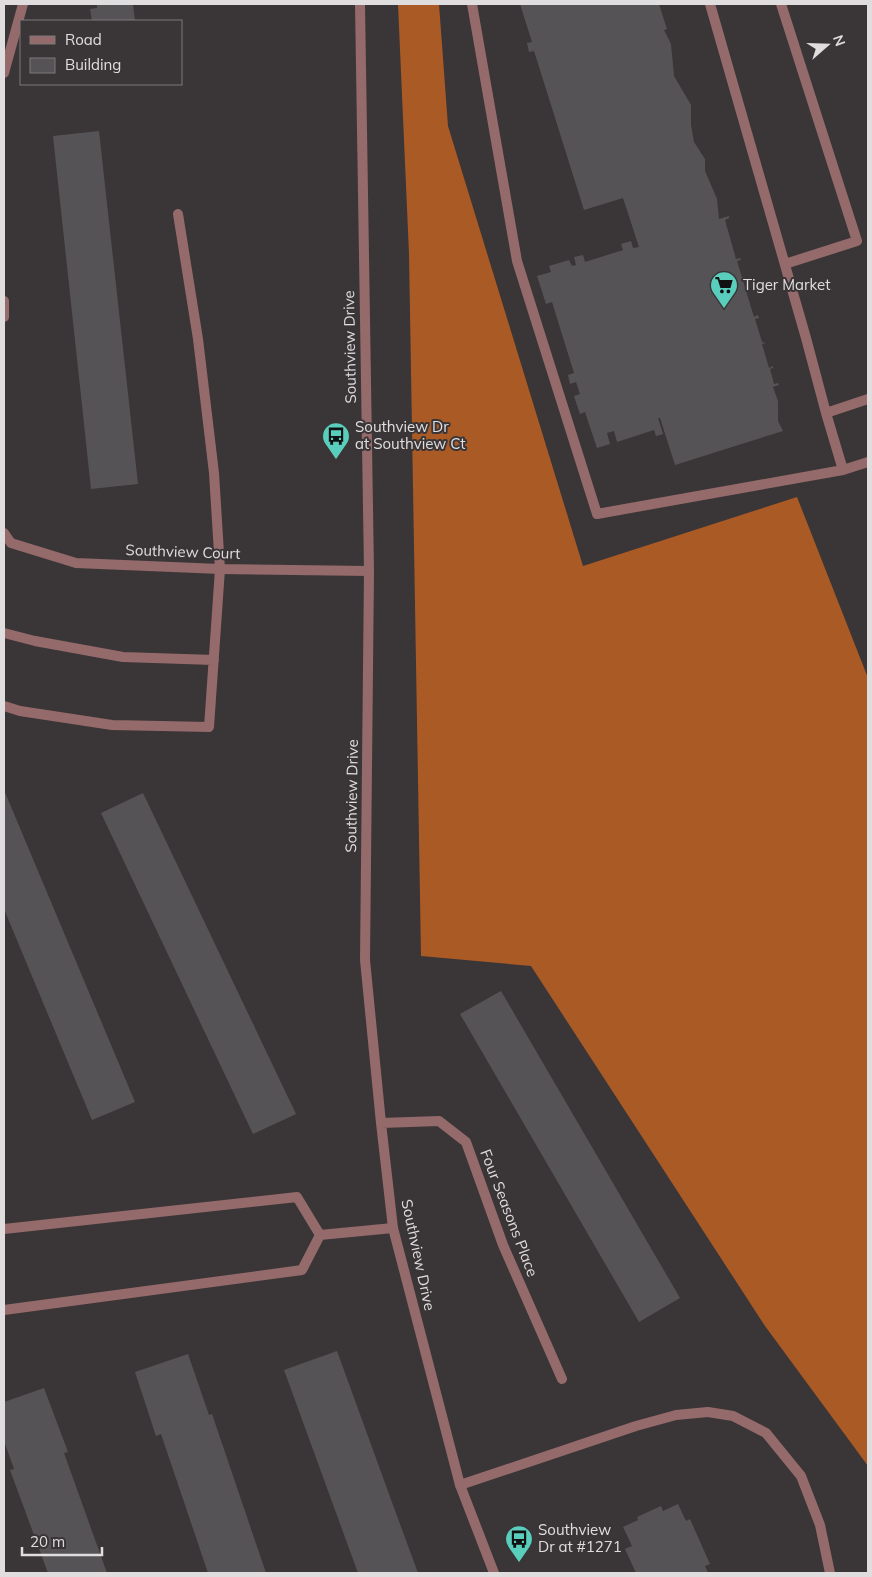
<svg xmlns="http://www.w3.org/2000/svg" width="872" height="1577" viewBox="0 0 872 1577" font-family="Mulish,sans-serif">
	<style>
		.forest { fill: #aa5a25 }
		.building { fill: #565357 }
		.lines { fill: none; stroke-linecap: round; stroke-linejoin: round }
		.lane { stroke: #956a6b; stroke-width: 10 }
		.street { stroke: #956a6b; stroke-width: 10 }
		.labels { text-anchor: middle; stroke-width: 4; stroke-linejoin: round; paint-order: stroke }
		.poi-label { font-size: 15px; fill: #e0dddf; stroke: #3a3537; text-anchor: start }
		.street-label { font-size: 15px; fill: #e0dddf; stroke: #3a3537 }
	</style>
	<rect width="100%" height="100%" fill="#3a3537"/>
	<path class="forest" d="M 398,4 L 439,4 L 448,126 L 583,566 L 797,497 L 868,678 L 868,1466 L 765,1326 L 531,966 L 421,956 L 409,254 Z"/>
	<path class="building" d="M 97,4 L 133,4 L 135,21 L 92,21 L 90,9 L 97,8 Z
		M 520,4 L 659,4 L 667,29 L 664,30 L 671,44 L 674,76 L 691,105 L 691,125 L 694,142 L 705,159 L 705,171 L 717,199 L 719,219 L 729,216 L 729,218 L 725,220 L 736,259 L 740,258 L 741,260 L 737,261 L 754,317 L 758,315 L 759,318 L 755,319 L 762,342 L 766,343 L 762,344 L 769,368 L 773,366 L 773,368 L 770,369 L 774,384 L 778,383 L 779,385 L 773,387 L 778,401 L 778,421 L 783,431 L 675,465 L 660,418 L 658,418 L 663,434 L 656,436 L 654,430 L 617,442 L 614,431 L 607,433 L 610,444 L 597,448 L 585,412 L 580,414 L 574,396 L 580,394 L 576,382 L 570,384 L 568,375 L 574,373 L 552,302 L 546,304 L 537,276 L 551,272 L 549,266 L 569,260 L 572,266 L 576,265 L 574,257 L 583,255 L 585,262 L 623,250 L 621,244 L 631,241 L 633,248 L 639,247 L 623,198 L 584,210 L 534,51 L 529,52 L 527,43 L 532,42 Z
		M 99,131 L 138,484 L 91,489 L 53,136 Z
		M 4,790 L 135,1102 L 92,1120 L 4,909 Z
		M 143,793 L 296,1114 L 253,1134 L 101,813 Z
		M 501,991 L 680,1298 L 639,1322 L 460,1014 Z
		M 337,1351 L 393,1505 L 418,1573 L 358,1573 L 284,1370 Z
		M 188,1354 L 209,1415 L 212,1414 L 266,1573 L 208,1573 L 161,1434 L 156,1436 L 135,1372 Z
		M 44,1388 L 68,1452 L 64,1453 L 107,1573 L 48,1573 L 10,1470 L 14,1469 L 4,1441 L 4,1402 Z
		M 678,1504 L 686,1521 L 690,1519 L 710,1564 L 705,1566 L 708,1573 L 636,1573 L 625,1549 L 632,1546 L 623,1527 L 638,1520 L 637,1517 L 661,1506 L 663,1511 Z"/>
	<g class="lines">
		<path class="lane" d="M 472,4 L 517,261 L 597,514 L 843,470
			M 710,4 L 806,338 L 826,413 L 868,399
			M 781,4 L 857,241 L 785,264
			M 826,413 L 843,470 L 868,462
			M 4,633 L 35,641 L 123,657 L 214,660
			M 4,706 L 20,711 L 112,725 L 209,727 L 220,569 L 214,473 L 198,339 L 178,214
			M 4,1229 L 297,1197 L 320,1235 L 302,1270 L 4,1310
			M 320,1235 L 393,1228
			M 460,1485 L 636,1426 L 676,1415 L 708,1412 L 733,1416 L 766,1433 L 801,1476 L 820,1525 L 830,1573"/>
		<path class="street" d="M 360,4 L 369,571 L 365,960 L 381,1123 L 393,1228 L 460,1485 L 494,1573
			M 4,73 L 23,4
			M 4,301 L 4,317
			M 4,533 L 11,543 L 76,563 L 220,569 L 369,571
			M 381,1123 L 439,1121 L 466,1142 L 503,1245 L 562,1379"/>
	</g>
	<defs>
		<g id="supermarket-pin" transform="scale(1.4375)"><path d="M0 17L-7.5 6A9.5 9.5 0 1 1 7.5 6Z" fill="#5acebd" stroke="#3a3537"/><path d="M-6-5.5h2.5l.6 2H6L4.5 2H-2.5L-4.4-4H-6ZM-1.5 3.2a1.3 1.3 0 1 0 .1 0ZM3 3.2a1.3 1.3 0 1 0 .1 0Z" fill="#111"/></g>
		<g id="bus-pin" transform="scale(1.4375)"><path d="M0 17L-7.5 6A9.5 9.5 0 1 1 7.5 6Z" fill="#5acebd" stroke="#3a3537"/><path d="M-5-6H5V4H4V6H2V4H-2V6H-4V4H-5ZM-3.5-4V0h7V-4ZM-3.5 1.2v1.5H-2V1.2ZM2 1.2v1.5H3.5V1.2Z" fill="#111"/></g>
	</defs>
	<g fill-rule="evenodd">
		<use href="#supermarket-pin" x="724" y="285"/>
		<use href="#bus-pin" x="336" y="436"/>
		<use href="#bus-pin" x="519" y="1539"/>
	</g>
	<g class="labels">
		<g class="poi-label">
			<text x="743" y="290">Tiger Market</text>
			<text x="355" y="432">Southview Dr<tspan x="355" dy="17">at Southview Ct</tspan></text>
			<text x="538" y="1535">Southview<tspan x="538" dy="17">Dr at #1271</tspan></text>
		</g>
		<g class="street-label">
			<text transform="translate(350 347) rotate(-91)" y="5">Southview Drive</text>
			<text transform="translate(183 552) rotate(2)" y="5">Southview Court</text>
			<text transform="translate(352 796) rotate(-89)" y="5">Southview Drive</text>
			<text transform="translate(509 1213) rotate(69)" y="5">Four Seasons Place</text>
			<text transform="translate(418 1255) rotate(78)" y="5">Southview Drive</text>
		</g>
	</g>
	<rect width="872" height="1577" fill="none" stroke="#e0dddf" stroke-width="10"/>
	<rect x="20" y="20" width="162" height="65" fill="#3a3537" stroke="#7c787a"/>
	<rect x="30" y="36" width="25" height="8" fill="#956a6b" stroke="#7c787a"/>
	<text x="65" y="45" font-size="15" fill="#e0dddf">Road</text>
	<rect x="30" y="58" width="25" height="15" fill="#565357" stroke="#7c787a"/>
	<text x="65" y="70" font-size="15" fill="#e0dddf">Building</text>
	<g transform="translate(827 45) rotate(70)" stroke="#3a3537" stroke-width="4" paint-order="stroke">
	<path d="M0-4L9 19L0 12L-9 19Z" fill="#e0dddf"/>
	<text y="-8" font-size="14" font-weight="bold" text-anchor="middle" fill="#e0dddf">N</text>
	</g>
	<path d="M22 1547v8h80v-8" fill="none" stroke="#e0dddf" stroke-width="2.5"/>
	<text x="30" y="1547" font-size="15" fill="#e0dddf" stroke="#3a3537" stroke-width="4" paint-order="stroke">20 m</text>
</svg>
